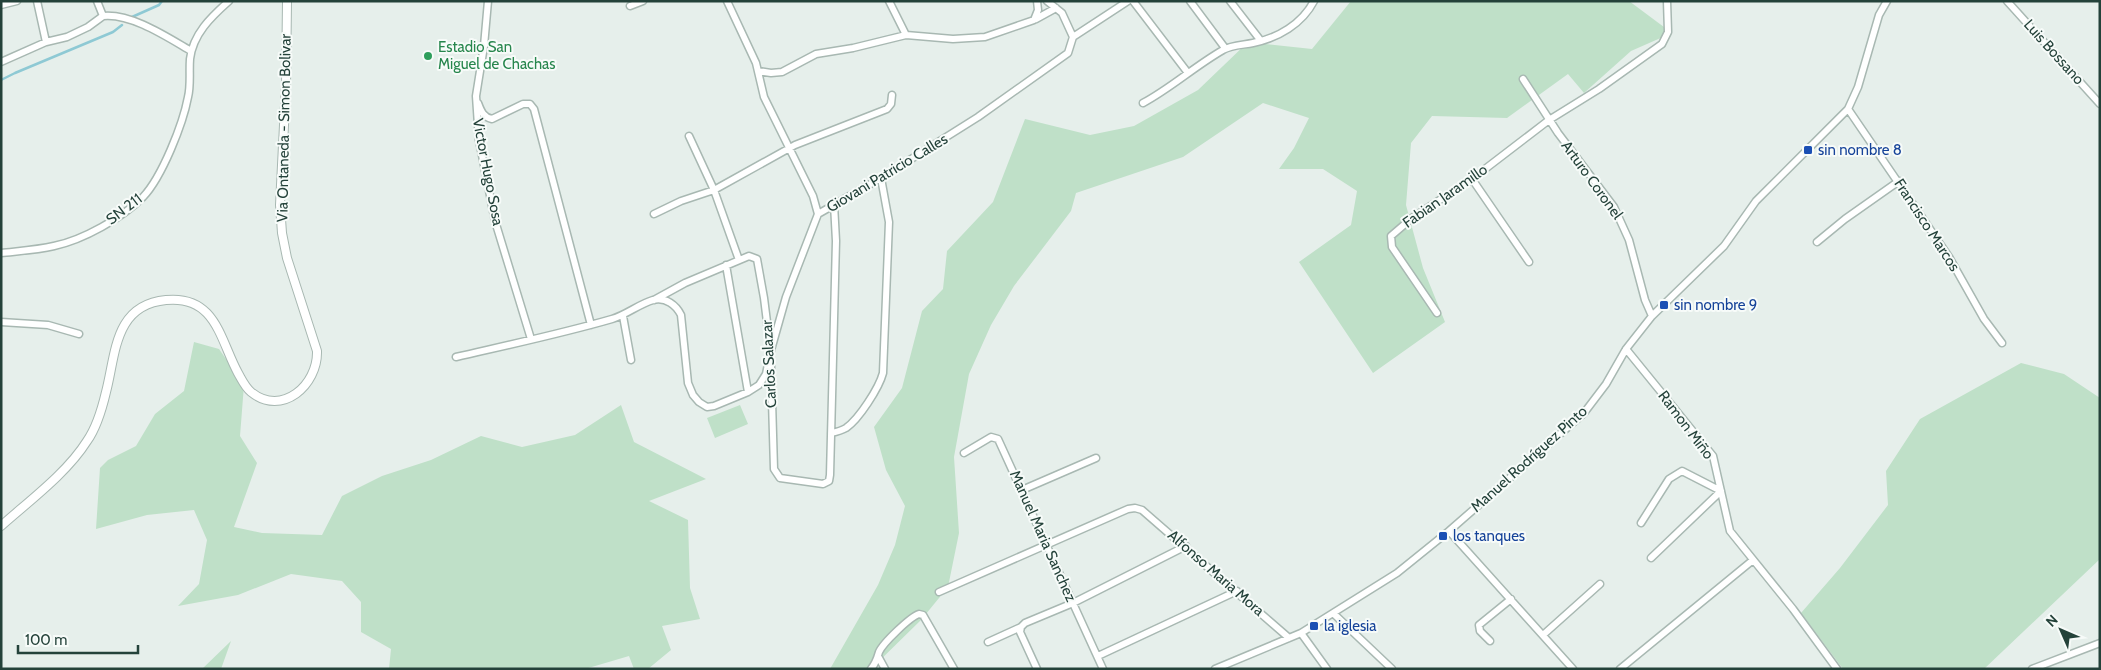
<svg xmlns="http://www.w3.org/2000/svg" width="2101" height="670" viewBox="0 0 2101 670" font-family="Cabin,sans-serif">
	<style>
		.green { fill: #bfe0c8 }
		.lines { fill: none; stroke-linecap: round; stroke-linejoin: round }
		.stream { stroke: #8ec9d4; stroke-width: 2.5 }
		.minor-casing { stroke: #a8b8b2; stroke-width: 9 }
		.tertiary-casing { stroke: #a8b8b2; stroke-width: 10 }
		.minor { stroke: #fff; stroke-width: 6 }
		.tertiary { stroke: #fff; stroke-width: 8 }
		.leisure-dot { fill: #2e9e5b; stroke: #f7fbf9; stroke-width: 2 }
		.transit-dot { fill: #1a4fb4; stroke: #f7fbf9; stroke-width: 2 }
		.labels { text-anchor: middle; stroke-width: 4; stroke-linejoin: round; paint-order: stroke }
		.leisure-label { font-size: 15px; fill: #27864d; stroke: #f7fbf9; text-anchor: start }
		.street-label { font-size: 15px; fill: #24423a; stroke: #f7fbf9 }
		.transit-label { font-size: 15px; fill: #164399; stroke: #f7fbf9; text-anchor: start }
	</style>
	<rect width="100%" height="100%" fill="#e6efeb"/>
	<path class="green" d="M 1351,1 L 1629,1 L 1672,33 L 1631,51 L 1584,93 L 1568,74 L 1507,118 L 1432,116 L 1411,143 L 1406,205 L 1423,268 L 1445,322 L 1373,373 L 1299,262 L 1351,225 L 1357,191 L 1323,169 L 1279,169 L 1294,148 L 1309,118 L 1263,103 L 1183,157 L 1076,193 L 1071,211 L 1014,286 L 991,325 L 969,374 L 954,457 L 959,533 L 948,587 L 921,620 L 871,669 L 830,669 L 878,585 L 895,545 L 905,506 L 886,470 L 874,427 L 902,388 L 922,311 L 943,289 L 947,251 L 993,202 L 1025,119 L 1090,135 L 1134,126 L 1198,90 L 1248,42 L 1312,49 Z
		M 194,342 L 219,349 L 244,385 L 240,436 L 257,463 L 234,527 L 262,533 L 322,535 L 342,496 L 382,476 L 431,460 L 481,436 L 522,447 L 575,435 L 621,405 L 634,442 L 706,479 L 649,501 L 688,520 L 690,588 L 700,619 L 662,626 L 671,650 L 648,669 L 634,669 L 629,656 L 585,669 L 389,669 L 391,649 L 361,632 L 361,602 L 342,581 L 291,574 L 238,595 L 178,606 L 199,584 L 207,540 L 194,510 L 147,515 L 96,529 L 100,468 L 108,460 L 136,446 L 155,414 L 184,391 Z
		M 2021,363 L 2064,374 L 2100,398 L 2100,559 L 1984,669 L 1843,669 L 1801,613 L 1840,568 L 1888,505 L 1886,471 L 1920,419 Z
		M 740,405 L 748,424 L 715,438 L 707,418 Z
		M 231,641 L 221,669 L 202,669 Z"/>
	<g class="lines">
		<path class="stream" d="M 132,17 L 159,5 L 162,1
			M 1,80 L 15,73 L 113,32 L 122,25"/>
		<g class="minor-casing">
			<path id="minor" d="M 37,1 L 46,42
				M 97,1 L 103,16 C 131,13 167,37 191,51
				M 488,1 L 484,46 L 476,96 L 479,140 L 495,221 L 531,339
				M 727,1 L 756,63 L 764,97 L 813,196 L 818,214
				M 889,1 L 906,35
				M 1047,1 L 1062,13 L 1073,37
				M 1133,1 L 1188,73
				M 1190,1 L 1225,48
				M 1230,1 L 1261,41
				M 2007,1 L 2100,104
				M 1,5 L 17,1
				M 630,6 L 643,1
				M 1036,19 L 1056,8
				M 1,62 L 46,42 L 67,37 L 88,27 L 103,16
				M 758,71 L 771,73 L 782,72 L 816,54 L 853,48 L 906,35 L 953,39 L 985,37 L 1034,20 L 1038,10 L 1037,1
				M 1523,79 L 1558,133 L 1614,207 L 1629,240 L 1645,300 L 1652,316
				M 478,103 C 481,111 483,117 492,119 L 523,104 L 530,104 L 534,109 L 591,325
				M 1143,103 C 1171,88 1195,66 1223,50 C 1231,45 1243,45 1253,43 C 1278,38 1302,24 1314,1
				M 1848,109 L 1949,257 L 1984,319 L 2002,343
				M 689,136 L 714,190 L 739,260
				M 1472,179 L 1529,262
				M 654,214 L 681,201 L 714,190 L 795,145 L 887,109 L 891,104 L 892,95
				M 1817,242 L 1845,219 L 1899,181
				M 1,253 C 19,251 37,250 54,246 C 83,240 122,218 143,197 C 162,177 183,124 188,97 C 191,85 189,72 190,59 C 193,34 211,17 229,1
				M 726,265 L 748,392
				M 654,300 L 685,283 L 749,256 L 757,259 L 764,298 L 770,346
				M 1437,313 L 1392,247 L 1391,236 L 1412,218 L 1472,179 L 1549,120 L 1599,89 L 1662,44 L 1668,32 L 1667,1
				M 623,316 L 631,360
				M 1,322 L 48,325 L 79,334
				M 1626,349 L 1713,456 L 1730,531 L 1793,609 L 1837,669
				M 456,357 C 508,345 560,334 612,319 C 626,315 639,304 653,300 C 666,297 676,305 681,315 L 688,383 L 693,395 L 699,402 L 707,407 L 714,406 L 748,392 L 759,385 L 766,374 L 771,350 L 786,297 L 818,214 L 881,178 L 978,117 L 1068,53 L 1073,37 L 1128,1
				M 771,366 L 774,469 L 780,478 L 823,484 L 829,481 L 830,475 L 836,241 L 834,204
				M 831,433 C 836,432 841,431 846,428 C 859,419 879,388 883,373 L 889,222 L 881,178
				M 964,453 L 991,437 L 998,439 L 1103,669
				M 1022,490 L 1096,458
				M 1641,523 L 1669,479 L 1682,471 L 1721,491 L 1651,558
				M 1449,531 L 1573,669
				M 939,592 L 1128,509 L 1135,508 L 1142,510 L 1289,638
				M 1334,614 L 1392,669
				M 1301,633 L 1327,669
				M 1543,635 L 1600,584
				M 1490,641 L 1480,631 L 1479,625 L 1511,599
				M 988,642 L 1021,627
				M 1098,656 L 1237,591
				M 879,658 L 885,669
				M 871,669 C 876,663 877,659 879,652 C 883,643 910,617 919,614 L 923,615 L 954,669
				M 1037,669 L 1020,632 L 1021,627 L 1025,623 L 1073,603 L 1186,546
				M 1215,669 L 1301,633 L 1397,573 L 1449,531 L 1584,413 L 1606,384 L 1626,349 L 1652,316 L 1724,246 L 1756,201 L 1848,109 L 1858,87 L 1879,15 L 1887,1
				M 1620,669 L 1753,560
				M 2032,669 L 2100,643"/>
		</g>
		<g class="tertiary-casing">
			<path id="tertiary" d="M 1,526 C 29,501 67,473 87,441 C 97,427 102,409 106,392 C 116,354 114,305 166,300 C 216,295 220,340 238,373 C 242,380 245,387 251,392 C 282,417 318,385 317,351 L 287,258 L 282,233 L 280,205 L 286,85 L 287,1"/>
		</g>
		<use href="#minor" class="minor"/>
		<use href="#tertiary" class="tertiary"/>
	</g>
	<circle class="leisure-dot" cx="428" cy="56" r="5"/>
	<g class="transit-dot">
		<rect x="1803" y="145" width="10" height="10" rx="2.5"/>
		<rect x="1659" y="300" width="10" height="10" rx="2.5"/>
		<rect x="1438" y="531" width="10" height="10" rx="2.5"/>
		<rect x="1309" y="621" width="10" height="10" rx="2.5"/>
	</g>
	<g class="labels">
		<g class="leisure-label">
			<text x="438" y="52">Estadio San<tspan x="438" dy="17">Miguel de Chachas</tspan></text>
		</g>
		<g class="street-label">
			<text transform="translate(2054 52) rotate(48)" y="5">Luis Bossano</text>
			<text transform="translate(284 128) rotate(-89)" y="5">Via Ontaneda - Simon Bolivar</text>
			<text transform="translate(488 172) rotate(79)" y="5">Victor Hugo Sosa</text>
			<text transform="translate(887 173) rotate(-31)" y="5">Giovani Patricio Calles</text>
			<text transform="translate(1592 180) rotate(54)" y="5">Arturo Coronel</text>
			<text transform="translate(1445 196) rotate(-35)" y="5">Fabian Jaramillo</text>
			<text transform="translate(124 209) rotate(-37)" y="5">SN 211</text>
			<text transform="translate(1927 225) rotate(57)" y="5">Francisco Marcos</text>
			<text transform="translate(769 364) rotate(-93)" y="5">Carlos Salazar</text>
			<text transform="translate(1686 425) rotate(53)" y="5">Ramon Miño</text>
			<text transform="translate(1529 459) rotate(-42)" y="5">Manuel Rodríguez Pinto</text>
			<text transform="translate(1043 536) rotate(66)" y="5">Manuel Maria Sanchez</text>
			<text transform="translate(1216 573) rotate(41)" y="5">Alfonso Maria Mora</text>
		</g>
		<g class="transit-label">
			<text x="1818" y="155">sin nombre 8</text>
			<text x="1674" y="310">sin nombre 9</text>
			<text x="1453" y="541">los tanques</text>
			<text x="1324" y="631">la iglesia</text>
		</g>
	</g>
	<rect width="2101" height="670" fill="none" stroke="#24423a" stroke-width="5"/>
	<g transform="translate(2061 630) rotate(315)" stroke="#f7fbf9" stroke-width="4" paint-order="stroke">
	<path d="M0-4L9 19L0 12L-9 19Z" fill="#24423a"/>
	<text y="-8" font-size="14" font-weight="bold" text-anchor="middle" fill="#24423a">N</text>
	</g>
	<path d="M18 645v8h120v-8" fill="none" stroke="#24423a" stroke-width="2.5"/>
	<text x="25" y="645" font-size="15" fill="#24423a" stroke="#f7fbf9" stroke-width="4" paint-order="stroke">100 m</text>
</svg>
